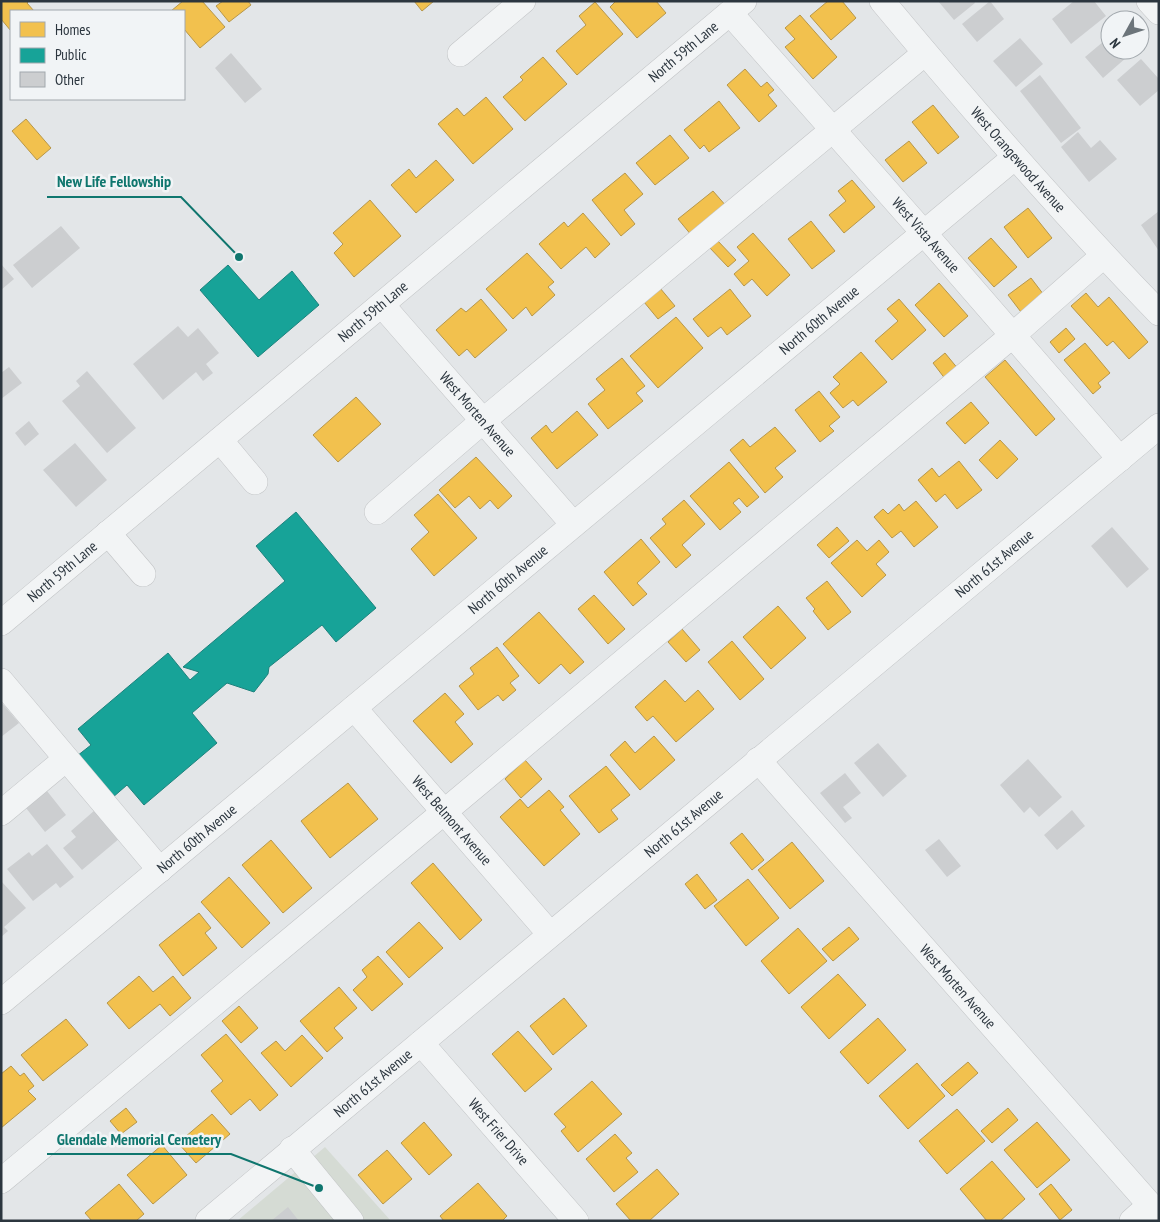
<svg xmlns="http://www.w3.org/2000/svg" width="1160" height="1222" viewBox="0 0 1160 1222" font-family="'PT Sans Narrow',sans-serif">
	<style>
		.green { fill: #d5dbd4 }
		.homes { fill: #f2c14e; stroke: #b7974a }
		.public { fill: #17a398; stroke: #1d827d }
		.building { fill: #ccced0 }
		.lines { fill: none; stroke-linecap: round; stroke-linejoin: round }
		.minor-casing { stroke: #c2c4c6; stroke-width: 26 }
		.minor { stroke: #f2f4f5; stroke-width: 25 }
		.labels { text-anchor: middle; stroke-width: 5; stroke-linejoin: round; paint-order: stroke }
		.street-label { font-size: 15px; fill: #2c363f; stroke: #f1f4f6 }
		.leader { fill: none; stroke: #0f766e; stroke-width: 2 }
		.callout-dot { fill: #0f766e; stroke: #f1f4f6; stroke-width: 2 }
		.callout-label { font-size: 16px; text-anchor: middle; font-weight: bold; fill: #0f766e; stroke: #f1f4f6; stroke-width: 5; stroke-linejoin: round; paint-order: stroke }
	</style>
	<rect width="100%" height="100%" fill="#e3e6e8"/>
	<path class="green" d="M 325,1147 L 391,1221 L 237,1221 Z"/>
	<path class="homes" d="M 1,1 L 29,1 L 27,3 L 34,11 L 11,11 L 11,31 L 1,19 Z
		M 183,1 L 202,1 L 225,27 L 200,48 L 184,29 L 184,11 L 171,11 Z
		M 223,1 L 248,1 L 251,5 L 229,22 L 216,6 Z
		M 414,1 L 434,1 L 422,11 Z
		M 616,1 L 656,1 L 666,13 L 637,38 L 610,7 Z
		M 828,1 L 842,1 L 856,18 L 831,40 L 810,16 Z
		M 595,2 L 623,34 L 577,75 L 556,51 L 586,25 L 579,16 Z
		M 800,15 L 837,57 L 813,79 L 785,47 L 795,39 L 785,28 Z
		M 543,57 L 567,84 L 525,121 L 503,97 L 523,80 L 520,77 Z
		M 745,69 L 761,87 L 767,82 L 774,90 L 768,95 L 777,106 L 759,122 L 727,85 Z
		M 486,97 L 513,129 L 473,164 L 438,124 L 457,108 L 464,116 Z
		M 719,101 L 740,128 L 709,152 L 704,145 L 700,149 L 684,130 Z
		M 933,105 L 959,137 L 938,154 L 912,122 Z
		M 26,119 L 51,148 L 37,160 L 12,131 Z
		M 670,135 L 689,158 L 655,185 L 636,163 Z
		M 909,141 L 927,163 L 903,182 L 885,160 Z
		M 436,160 L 454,180 L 416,213 L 391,185 L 409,169 L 416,178 Z
		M 625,173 L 643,194 L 624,210 L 635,224 L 621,236 L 592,200 Z
		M 852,180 L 875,207 L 844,233 L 829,215 L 846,201 L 838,191 Z
		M 713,191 L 727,207 L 692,236 L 678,219 Z
		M 370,200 L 401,236 L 354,277 L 334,253 L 343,244 L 333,233 Z
		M 1028,208 L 1052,238 L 1028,258 L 1004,227 Z
		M 583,213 L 610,244 L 595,258 L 586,247 L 561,269 L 539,244 L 564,222 L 568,227 Z
		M 811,221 L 835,251 L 812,269 L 788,239 Z
		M 753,233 L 790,275 L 767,296 L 752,279 L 744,286 L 734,274 L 749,261 L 737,247 Z
		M 991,238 L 1017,267 L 994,287 L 968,258 Z
		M 717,240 L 736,260 L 728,267 L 709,247 Z
		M 527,253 L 554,282 L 548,287 L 555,295 L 532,316 L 526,307 L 513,319 L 486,289 Z
		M 1031,278 L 1047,299 L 1024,316 L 1008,295 Z
		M 939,283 L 968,316 L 944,337 L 915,305 Z
		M 660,288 L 675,306 L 658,319 L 644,302 Z
		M 730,289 L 751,316 L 727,335 L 721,327 L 708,337 L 693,319 Z
		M 1086,293 L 1098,307 L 1109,297 L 1148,342 L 1129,359 L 1113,341 L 1107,346 L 1071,306 Z
		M 481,299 L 507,330 L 475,358 L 467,349 L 459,356 L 436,330 L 461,308 L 466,312 Z
		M 899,299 L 926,330 L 892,360 L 875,341 L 898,321 L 887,309 Z
		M 676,317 L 703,348 L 658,388 L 630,356 Z
		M 1066,328 L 1075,339 L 1059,353 L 1050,342 Z
		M 1085,343 L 1110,373 L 1098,383 L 1101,387 L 1093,394 L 1064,360 Z
		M 861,352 L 887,382 L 858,406 L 853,400 L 843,408 L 830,393 L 840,384 L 833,377 Z
		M 945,353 L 959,370 L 946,380 L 933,363 Z
		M 622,358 L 645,386 L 636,393 L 643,401 L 608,429 L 588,404 L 605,390 L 596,379 Z
		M 1005,360 L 1055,419 L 1036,436 L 985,377 Z
		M 819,391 L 840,417 L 829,426 L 834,431 L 820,442 L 795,410 Z
		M 356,397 L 381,424 L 338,462 L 313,435 Z
		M 971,402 L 989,423 L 965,444 L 946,423 Z
		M 577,411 L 598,435 L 557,469 L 531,438 L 546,425 L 552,433 Z
		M 775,427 L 796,451 L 775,468 L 783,477 L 765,493 L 730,450 L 743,439 L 750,447 Z
		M 1000,440 L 1018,459 L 997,479 L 979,460 Z
		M 476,457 L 512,496 L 498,509 L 490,500 L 480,509 L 469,496 L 455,508 L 439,490 Z
		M 959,461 L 982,490 L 957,509 L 945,494 L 936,502 L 918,480 L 932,468 L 939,477 Z
		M 729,462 L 759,497 L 747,507 L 739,498 L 733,503 L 741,512 L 720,530 L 690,496 Z
		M 438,494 L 477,538 L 434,576 L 411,549 L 429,532 L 414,515 Z
		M 684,500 L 705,524 L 682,545 L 691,555 L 676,568 L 650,538 L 666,524 L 662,519 Z
		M 916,501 L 938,527 L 914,547 L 901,531 L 892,538 L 874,517 L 883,509 L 888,514 L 899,504 L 904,511 Z
		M 837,527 L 849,541 L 829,558 L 817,545 Z
		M 641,539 L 660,562 L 637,583 L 647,594 L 633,606 L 604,572 Z
		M 857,540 L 867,551 L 879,540 L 889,552 L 876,564 L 886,575 L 862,597 L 831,563 Z
		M 827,581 L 851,612 L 828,630 L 813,611 L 815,609 L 806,598 Z
		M 594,595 L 625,629 L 608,644 L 578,609 Z
		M 778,606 L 806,638 L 771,669 L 743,637 Z
		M 539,612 L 584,662 L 570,674 L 561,664 L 539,684 L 503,644 Z
		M 682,629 L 700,650 L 686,662 L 668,642 Z
		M 732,641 L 764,679 L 740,700 L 708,662 Z
		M 497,647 L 519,676 L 510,683 L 516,690 L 503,701 L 498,695 L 478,710 L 459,686 L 474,674 L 470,668 Z
		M 665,680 L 685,702 L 698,690 L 714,709 L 676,742 L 653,716 L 647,721 L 635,707 Z
		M 445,693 L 464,714 L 455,722 L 473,744 L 451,763 L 413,721 Z
		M 654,736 L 675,760 L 640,790 L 610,755 L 625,741 L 635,753 Z
		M 525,760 L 542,779 L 521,798 L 505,779 Z
		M 606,766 L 630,795 L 611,810 L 618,819 L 599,833 L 569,796 Z
		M 348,783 L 378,819 L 330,858 L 301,821 Z
		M 549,790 L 564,807 L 560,810 L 580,834 L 544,866 L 500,817 L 520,799 L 528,808 Z
		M 742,833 L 764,860 L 752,870 L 730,843 Z
		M 271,840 L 312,888 L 283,913 L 242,865 Z
		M 792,842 L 824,881 L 790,909 L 758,870 Z
		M 433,863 L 482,920 L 460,940 L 411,883 Z
		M 697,874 L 717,900 L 705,909 L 685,884 Z
		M 229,877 L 270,923 L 242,948 L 201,902 Z
		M 748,879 L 779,918 L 746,946 L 714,906 Z
		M 199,913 L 211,928 L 205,933 L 217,948 L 183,976 L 159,945 Z
		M 419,922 L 443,948 L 409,978 L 386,952 Z
		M 849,927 L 859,939 L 833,961 L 822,949 Z
		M 798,928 L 827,961 L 789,994 L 761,961 Z
		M 378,956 L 403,984 L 372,1011 L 353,990 L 367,977 L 362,970 Z
		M 838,974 L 866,1005 L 829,1039 L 801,1007 Z
		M 139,976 L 153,992 L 173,976 L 191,998 L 170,1016 L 160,1004 L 129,1029 L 107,1003 Z
		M 339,987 L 357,1008 L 334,1028 L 343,1038 L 327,1052 L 300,1021 Z
		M 564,998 L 587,1026 L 553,1055 L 530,1026 Z
		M 239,1006 L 258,1028 L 241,1043 L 222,1021 Z
		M 878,1018 L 906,1050 L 868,1084 L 840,1052 Z
		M 66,1019 L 88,1045 L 43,1081 L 21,1055 Z
		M 518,1031 L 552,1069 L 525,1092 L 492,1054 Z
		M 226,1034 L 278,1095 L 260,1111 L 250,1099 L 231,1115 L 211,1091 L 223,1081 L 201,1055 Z
		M 302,1035 L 323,1058 L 291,1087 L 261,1053 L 276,1041 L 285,1051 Z
		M 968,1062 L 978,1073 L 952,1096 L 941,1085 Z
		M 917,1063 L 945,1096 L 908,1129 L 879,1096 Z
		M 11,1066 L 20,1076 L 24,1073 L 34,1086 L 28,1091 L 36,1099 L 1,1128 L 1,1074 Z
		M 592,1081 L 622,1114 L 578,1152 L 561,1131 L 566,1127 L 554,1114 Z
		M 126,1108 L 137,1122 L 121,1134 L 110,1121 Z
		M 1008,1108 L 1018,1120 L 992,1143 L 981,1131 Z
		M 957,1109 L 985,1141 L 947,1174 L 919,1141 Z
		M 212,1114 L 230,1134 L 196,1163 L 178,1143 Z
		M 424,1122 L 452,1155 L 429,1175 L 401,1143 Z
		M 1037,1122 L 1070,1160 L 1037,1188 L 1004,1150 Z
		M 615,1134 L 632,1153 L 626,1158 L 638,1172 L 614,1192 L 586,1159 Z
		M 162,1145 L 187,1175 L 153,1204 L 127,1175 Z
		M 387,1150 L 412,1179 L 383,1204 L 358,1175 Z
		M 992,1161 L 1025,1199 L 1000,1221 L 987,1221 L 960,1189 Z
		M 657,1169 L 679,1194 L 649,1221 L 631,1221 L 616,1204 Z
		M 478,1183 L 507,1216 L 502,1221 L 444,1221 L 440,1216 Z
		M 119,1184 L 144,1214 L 136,1221 L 92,1221 L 85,1213 Z
		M 1051,1184 L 1072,1210 L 1060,1220 L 1039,1194 Z"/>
	<path class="public" d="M 228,265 L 259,300 L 292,271 L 319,305 L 258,357 L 200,290 Z
		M 296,512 L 376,608 L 336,642 L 322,625 L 269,667 L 268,674 L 254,692 L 227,683 L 192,713 L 217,743 L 144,805 L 127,785 L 112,798 L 77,756 L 91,745 L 78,729 L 168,653 L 190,680 L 199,672 L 183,667 L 285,581 L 256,546 Z"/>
	<path class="building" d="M 938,1 L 974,1 L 975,3 L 954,20 Z
		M 990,1 L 1004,19 L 977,42 L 962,24 Z
		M 1074,1 L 1094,1 L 1106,16 L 1071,44 L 1052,19 Z
		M 1110,36 L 1110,50 L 1135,50 L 1103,78 L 1085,57 Z
		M 1020,38 L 1043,64 L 1016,87 L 993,61 Z
		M 231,53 L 262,89 L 245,103 L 215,68 Z
		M 1141,59 L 1159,79 L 1159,90 L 1140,106 L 1117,80 Z
		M 1040,75 L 1081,128 L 1061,143 L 1020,91 Z
		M 1078,132 L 1091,148 L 1100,140 L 1117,159 L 1089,182 L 1061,147 Z
		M 1159,211 L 1159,251 L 1141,225 Z
		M 61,226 L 80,248 L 32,288 L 13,265 Z
		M 1,264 L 14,279 L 1,290 Z
		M 178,326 L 188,337 L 198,328 L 219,353 L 206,364 L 213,373 L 203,381 L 196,372 L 163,400 L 133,364 Z
		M 9,367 L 22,383 L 1,399 L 1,373 Z
		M 87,371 L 136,428 L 107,453 L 62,401 L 80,386 L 76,381 Z
		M 29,421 L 39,434 L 25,446 L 15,433 Z
		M 75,443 L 107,480 L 76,507 L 43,470 Z
		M 1112,527 L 1149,569 L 1127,588 L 1091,546 Z
		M 1,702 L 19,723 L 1,737 Z
		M 878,743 L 907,776 L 883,797 L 854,763 Z
		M 1028,759 L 1062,797 L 1039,817 L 1030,807 L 1024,813 L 1000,785 Z
		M 845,773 L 861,793 L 843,807 L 852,818 L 845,823 L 820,793 Z
		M 47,791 L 66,815 L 45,832 L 26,808 Z
		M 95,810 L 120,838 L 82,870 L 63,848 L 76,837 L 71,831 Z
		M 1072,810 L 1085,826 L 1057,850 L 1044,835 Z
		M 939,839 L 961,866 L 947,877 L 925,850 Z
		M 47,844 L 74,877 L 60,888 L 56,883 L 33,901 L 7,869 L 29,852 L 32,856 Z
		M 1,881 L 26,908 L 4,927 L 8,931 L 1,937 Z
		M 288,1207 L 299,1221 L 271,1221 Z"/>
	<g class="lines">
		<g class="minor-casing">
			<g id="minor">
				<path id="s1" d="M 882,1 C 971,108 1062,213 1159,313"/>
				<path d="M 1149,1 L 1159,12"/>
				<path id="s2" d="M 730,13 L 923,232 L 1120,459"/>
				<path d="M 460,54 L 523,1"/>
				<path id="s3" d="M 382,305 L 573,524"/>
				<path d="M 220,440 L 255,482"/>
				<path d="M 377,512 L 484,420 L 925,53"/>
				<path d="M 108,533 L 143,574"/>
				<path id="s4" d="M 1,623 L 744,1"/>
				<path d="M 1,681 L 160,870"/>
				<path id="s5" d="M 354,708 L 550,934"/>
				<path id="s6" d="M 758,760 L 1159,1215"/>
				<path d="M 1,813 L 66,759"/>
				<path id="s7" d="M 1,1002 L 1015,157"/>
				<path id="s8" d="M 421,1043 L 576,1221"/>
				<path d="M 292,1149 L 351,1221"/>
				<path d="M 1,1181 L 444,812 L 1013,335 L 1103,256"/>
				<path id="s9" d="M 208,1221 L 1159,426"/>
				<path d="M 1132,1221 L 1150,1205"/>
			</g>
		</g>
		<use href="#minor" class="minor"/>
	</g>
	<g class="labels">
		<g class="street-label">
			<text dy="5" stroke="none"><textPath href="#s4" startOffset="890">North 59th Lane</textPath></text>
			<text dy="5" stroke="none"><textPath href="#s1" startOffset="209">West Orangewood Avenue</textPath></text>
			<text dy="5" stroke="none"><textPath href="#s2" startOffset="296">West Vista Avenue</textPath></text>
			<text dy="5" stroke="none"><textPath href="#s4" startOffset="485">North 59th Lane</textPath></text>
			<text dy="5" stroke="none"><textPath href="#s7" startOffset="1065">North 60th Avenue</textPath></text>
			<text dy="5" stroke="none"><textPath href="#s3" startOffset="145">West Morten Avenue</textPath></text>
			<text dy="5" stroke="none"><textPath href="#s9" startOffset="1025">North 61st Avenue</textPath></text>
			<text dy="5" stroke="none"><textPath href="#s4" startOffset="80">North 59th Lane</textPath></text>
			<text dy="5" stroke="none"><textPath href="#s7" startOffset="660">North 60th Avenue</textPath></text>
			<text dy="5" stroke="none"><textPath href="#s5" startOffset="149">West Belmont Avenue</textPath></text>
			<text dy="5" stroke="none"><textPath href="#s9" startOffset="620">North 61st Avenue</textPath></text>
			<text dy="5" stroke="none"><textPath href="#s7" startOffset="255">North 60th Avenue</textPath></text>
			<text dy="5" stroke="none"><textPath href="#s6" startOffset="302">West Morten Avenue</textPath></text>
			<text dy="5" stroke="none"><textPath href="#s9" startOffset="215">North 61st Avenue</textPath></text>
			<text dy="5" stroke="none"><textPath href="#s8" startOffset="118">West Frier Drive</textPath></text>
		</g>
	</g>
	<path class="leader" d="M239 257L181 197H47M319 1188L231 1154H47"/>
	<g class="callout-dot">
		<circle cx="239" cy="257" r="5"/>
		<circle cx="319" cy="1188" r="5"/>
	</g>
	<g class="callout-label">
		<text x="114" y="187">New Life Fellowship</text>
		<text x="139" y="1145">Glendale Memorial Cemetery</text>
	</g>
	<rect width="1160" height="1222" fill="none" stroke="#2c363f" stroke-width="5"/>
	<rect x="10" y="10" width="175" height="90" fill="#f1f4f6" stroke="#a2a8ad"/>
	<rect x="20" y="22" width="25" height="15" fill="#f2c14e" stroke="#a2a8ad"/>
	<text x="55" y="35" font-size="15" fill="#2c363f">Homes</text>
	<rect x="20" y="48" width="25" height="15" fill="#17a398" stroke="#a2a8ad"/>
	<text x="55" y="60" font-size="15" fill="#2c363f">Public</text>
	<rect x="20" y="72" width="25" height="15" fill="#ccced0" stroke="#a2a8ad"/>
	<text x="55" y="85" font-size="15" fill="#2c363f">Other</text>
	<g transform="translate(1125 35) rotate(230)"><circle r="24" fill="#f1f4f6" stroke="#a2a8ad"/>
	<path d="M0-4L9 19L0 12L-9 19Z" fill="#6c747a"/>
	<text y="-8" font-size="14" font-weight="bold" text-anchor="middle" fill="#2c363f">N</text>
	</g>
</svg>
